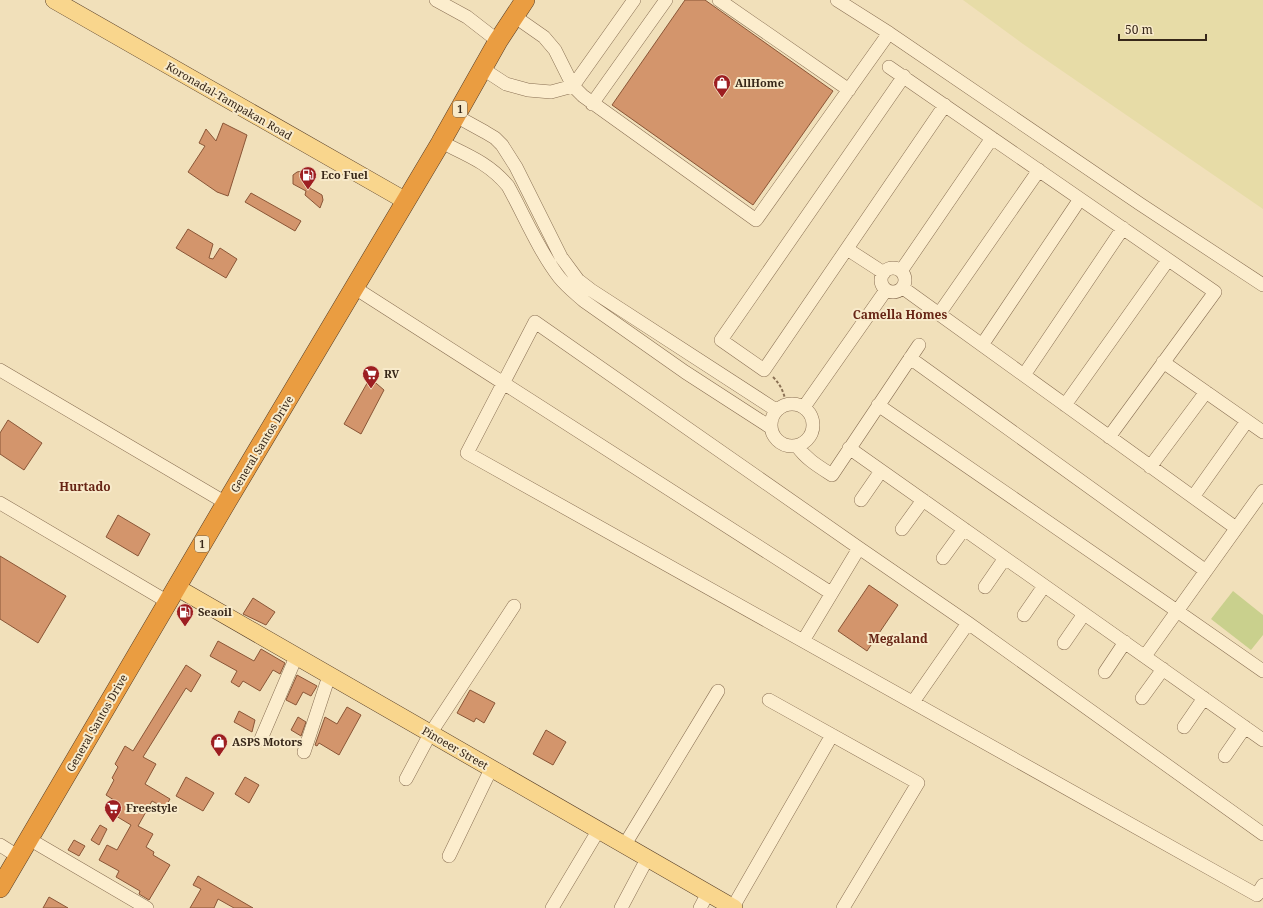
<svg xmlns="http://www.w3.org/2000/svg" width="1263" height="908" viewBox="0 0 1263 908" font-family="'Noto Serif',serif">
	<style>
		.farmland { fill: #e7dca7 }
		.green { fill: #c9d08d }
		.building { fill: #d3956c; stroke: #8a5637 }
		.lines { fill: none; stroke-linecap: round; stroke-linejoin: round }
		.minor-casing { stroke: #896f53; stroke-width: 14 }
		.major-casing { stroke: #563d28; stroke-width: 18 }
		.highway-casing { stroke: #563d28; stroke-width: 20 }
		.path { stroke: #896f53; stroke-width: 2; stroke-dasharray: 3 2; stroke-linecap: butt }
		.minor { stroke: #fcedcd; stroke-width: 13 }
		.major { stroke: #f9d68d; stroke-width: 17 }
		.highway { stroke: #ea9d41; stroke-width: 19 }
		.labels { text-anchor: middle; stroke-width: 4; stroke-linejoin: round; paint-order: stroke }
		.shield { fill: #f8eaca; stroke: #71624e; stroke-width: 1 }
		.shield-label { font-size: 10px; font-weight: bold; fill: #372719 }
		.poi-label { font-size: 11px; font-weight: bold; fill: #372719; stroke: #f8eaca; text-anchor: start }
		.street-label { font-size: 11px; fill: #372719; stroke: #f8eaca }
		.neighbourhood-label { font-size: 12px; font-weight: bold; fill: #672515; stroke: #f8eaca }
	</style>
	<rect width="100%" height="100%" fill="#f1e0ba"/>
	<path class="farmland" d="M 963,0 L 1263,0 L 1263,209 L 1023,44 Z"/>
	<path class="green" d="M 1233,591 L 1263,615 L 1263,635 L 1251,650 L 1211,619 Z"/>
	<path class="building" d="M 685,0 L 705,0 L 833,91 L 753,205 L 612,105 Z
		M 223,123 L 247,135 L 228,196 L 217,192 L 188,172 L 205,146 L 199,143 L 206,129 L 216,141 Z
		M 302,171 L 308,175 L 310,188 L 322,195 L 323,200 L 320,208 L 305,195 L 306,191 L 293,184 L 293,175 L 297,172 Z
		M 251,193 L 301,221 L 295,231 L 245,202 Z
		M 188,229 L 213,244 L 209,258 L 213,259 L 220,248 L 237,259 L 226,278 L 176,248 Z
		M 370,378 L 384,390 L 361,434 L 344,424 Z
		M 8,420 L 42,443 L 24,470 L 0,454 L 0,433 Z
		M 118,515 L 150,534 L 138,556 L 106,537 Z
		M 0,556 L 66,596 L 38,643 L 0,619 Z
		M 869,585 L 898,605 L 867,651 L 838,631 Z
		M 253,598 L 275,612 L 266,625 L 243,614 Z
		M 218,641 L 254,661 L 261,649 L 285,663 L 280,674 L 273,670 L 260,691 L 243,681 L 239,687 L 231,682 L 237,671 L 210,656 Z
		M 186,665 L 201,675 L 191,692 L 186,688 L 143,757 L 156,764 L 145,784 L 170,799 L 165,808 L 152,801 L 138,826 L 153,834 L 146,847 L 154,852 L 153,855 L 170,865 L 149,900 L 139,894 L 140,891 L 116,877 L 119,871 L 99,860 L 107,845 L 117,850 L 131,825 L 111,813 L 117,802 L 106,795 L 114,780 L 112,778 L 118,767 L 115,764 L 125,746 L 133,751 Z
		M 297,675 L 317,686 L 311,696 L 303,692 L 296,705 L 286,700 Z
		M 470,690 L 495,703 L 484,723 L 476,718 L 474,722 L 457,713 Z
		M 347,707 L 361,715 L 339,755 L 319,743 L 317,746 L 315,745 L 325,717 L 337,724 Z
		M 239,711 L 255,720 L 252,732 L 234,722 Z
		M 298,717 L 306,722 L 301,736 L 291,730 Z
		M 546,730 L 566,742 L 553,765 L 533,754 Z
		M 186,777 L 214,793 L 203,811 L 176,796 Z
		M 245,777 L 259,785 L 249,803 L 235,794 Z
		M 100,825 L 107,829 L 99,845 L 91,840 Z
		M 74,840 L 85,846 L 79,856 L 68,850 Z
		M 198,876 L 253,908 L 234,908 L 218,899 L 214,908 L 190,908 L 201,889 L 193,885 Z
		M 49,897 L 68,908 L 43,908 Z"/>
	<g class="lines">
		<g class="minor-casing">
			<path id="minor" d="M 436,0 L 467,17 L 498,41
				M 719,0 L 849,90
				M 837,0 L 889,33 L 1140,204 L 1263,285
				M 514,16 L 544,37 L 555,50 L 573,86 L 583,96 L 756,220 L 889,33
				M 889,67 L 1215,292 L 1109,437
				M 483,69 L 506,84 L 528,90 L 551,92 L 573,86 L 634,0
				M 904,76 L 721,340 L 764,370 L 945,105
				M 592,104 L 666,0
				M 456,116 L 485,132 L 495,138 L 502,145 L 516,167 L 561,257 L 578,280 L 591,290 L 776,410
				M 441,142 C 467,155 489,163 508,186 C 524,215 539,251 559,277 C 566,286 575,293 584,301 L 685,372 L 770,427
				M 847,249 L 884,273
				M881 280a12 12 0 1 1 24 0a12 12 0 1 1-24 0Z
				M 901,271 L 992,138
				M 355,288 L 831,593
				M 903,288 L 1236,528
				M 939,314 L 1039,170
				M 982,345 L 1080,199
				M 910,358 L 1206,571
				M 1163,362 L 1263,432
				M 0,370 L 226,503
				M 1024,375 L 1123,228
				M771 425a21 21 0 1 1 42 0a21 21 0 1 1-42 0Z
				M 878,405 L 1177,611 L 1263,671
				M 1065,405 L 1168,260
				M 804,407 L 886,290
				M 797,446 C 806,459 818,466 832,475 L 919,345
				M 849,448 L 1263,740
				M 1150,467 L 1206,392
				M 1193,497 L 1247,421
				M 861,500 L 881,471
				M 0,503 L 168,602
				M 902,529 L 923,500
				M 943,558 L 964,529
				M 985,587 L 1005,558
				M 1024,615 L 1044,586
				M 803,641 L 859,548
				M 1064,643 L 1084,614
				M 1145,656 L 1263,491
				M 1105,672 L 1125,642
				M 1142,698 L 1163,669
				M 769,700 L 918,783 L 843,908
				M 913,702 L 968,623
				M 1184,727 L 1204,698
				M 261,739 L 296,657
				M 304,752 L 329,676
				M 1225,756 L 1245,727
				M 406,779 L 430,734 L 514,606
				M 1263,834 L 968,623 L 859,548 L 535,322 L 467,453 L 1257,895 L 1263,885
				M 29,839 L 147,908
				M 0,845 L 19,857
				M 624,846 L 718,691
				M 449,856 L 491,769
				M 733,907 L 832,735
				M 552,908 L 598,831
				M 621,908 L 647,859
				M 700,908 L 708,893"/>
		</g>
		<g class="major-casing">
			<path id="major" d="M 54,0 L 406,201
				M 176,587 L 734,908"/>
		</g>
		<g class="highway-casing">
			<path id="highway" d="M 0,888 L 226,503 L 441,142 L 498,41 L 525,0"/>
		</g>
		<path class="path" d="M 773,377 C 781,385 784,393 786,403"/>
		<use href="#minor" class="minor"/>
		<use href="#major" class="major"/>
		<use href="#highway" class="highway"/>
	</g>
	<defs>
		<g id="shop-pin" transform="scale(0.9)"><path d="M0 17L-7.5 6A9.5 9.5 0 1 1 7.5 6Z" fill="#9d1e21" stroke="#f8eaca"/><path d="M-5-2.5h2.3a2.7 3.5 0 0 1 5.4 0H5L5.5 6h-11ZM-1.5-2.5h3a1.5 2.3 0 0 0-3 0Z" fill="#fff"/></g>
		<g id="fuel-pin" transform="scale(0.9)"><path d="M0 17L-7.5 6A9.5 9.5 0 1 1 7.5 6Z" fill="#9d1e21" stroke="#f8eaca"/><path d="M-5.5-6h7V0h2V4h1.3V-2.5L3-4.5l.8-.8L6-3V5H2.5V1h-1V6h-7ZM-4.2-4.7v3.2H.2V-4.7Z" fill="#fff"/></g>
		<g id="supermarket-pin" transform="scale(0.9)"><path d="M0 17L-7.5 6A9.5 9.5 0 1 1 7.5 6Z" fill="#9d1e21" stroke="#f8eaca"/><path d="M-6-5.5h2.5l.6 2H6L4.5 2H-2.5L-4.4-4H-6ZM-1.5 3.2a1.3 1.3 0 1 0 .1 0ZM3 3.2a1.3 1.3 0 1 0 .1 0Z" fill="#fff"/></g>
	</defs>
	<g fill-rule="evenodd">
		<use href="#shop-pin" x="722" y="83"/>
		<use href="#fuel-pin" x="308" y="175"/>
		<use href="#supermarket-pin" x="371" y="374"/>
		<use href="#fuel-pin" x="185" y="612"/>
		<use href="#shop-pin" x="219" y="742"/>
		<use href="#supermarket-pin" x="113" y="808"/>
	</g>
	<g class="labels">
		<g class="shield">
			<rect x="453" y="101" width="14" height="16" rx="3"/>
			<rect x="195" y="536" width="14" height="16" rx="3"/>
		</g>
		<g class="shield-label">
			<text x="460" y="113">1</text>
			<text x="202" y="548">1</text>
		</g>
		<g class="poi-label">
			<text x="735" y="87">AllHome</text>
			<text x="321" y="179">Eco Fuel</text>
			<text x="384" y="378">RV</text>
			<text x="198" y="616">Seaoil</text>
			<text x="232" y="746">ASPS Motors</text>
			<text x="126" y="812">Freestyle</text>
		</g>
		<g class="street-label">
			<text transform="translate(229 101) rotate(30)" y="4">Koronadal-Tampakan Road</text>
			<text transform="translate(262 444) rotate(-59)" y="4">General Santos Drive</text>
			<text transform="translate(97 723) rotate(-60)" y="4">General Santos Drive</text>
			<text transform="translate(455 748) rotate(30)" y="4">Pinoeer Street</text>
		</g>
		<g class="neighbourhood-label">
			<text x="900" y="319">Camella Homes</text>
			<text x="85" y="491">Hurtado</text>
			<text x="898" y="643">Megaland</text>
		</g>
	</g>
	<path d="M1119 34v6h87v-6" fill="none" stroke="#372719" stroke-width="2"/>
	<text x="1125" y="34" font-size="12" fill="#372719" stroke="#f8eaca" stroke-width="3" paint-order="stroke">50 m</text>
</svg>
